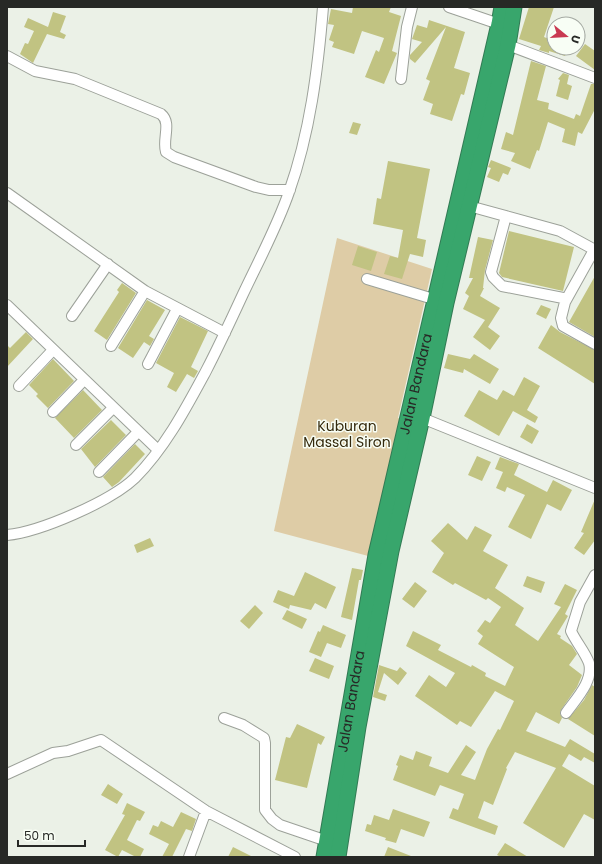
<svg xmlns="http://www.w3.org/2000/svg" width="602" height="864" viewBox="0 0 602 864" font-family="Poppins,sans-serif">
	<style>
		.green { fill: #decca6 }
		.building { fill: #c1c382 }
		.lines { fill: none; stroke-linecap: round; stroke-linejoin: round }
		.minor-casing { stroke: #9ca199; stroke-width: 12 }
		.highway-casing { stroke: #327a54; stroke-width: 17 }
		.minor { stroke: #fff; stroke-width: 10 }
		.highway { stroke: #38a66c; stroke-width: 15 }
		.labels { text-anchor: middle; stroke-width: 3; stroke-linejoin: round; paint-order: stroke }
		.street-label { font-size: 14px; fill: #272926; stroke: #f8fef5 }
		.park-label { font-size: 14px; fill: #34290c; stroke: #f8fef5 }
	</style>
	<rect width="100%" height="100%" fill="#ebf1e7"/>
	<path class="green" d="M 337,238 L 432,269 L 398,418 L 403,420 L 372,557 L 274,531 Z"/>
	<path class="building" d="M 353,7 L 391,7 L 389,12 L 401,16 L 392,51 L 397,53 L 384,84 L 365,77 L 376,50 L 379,52 L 384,38 L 362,31 L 354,54 L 332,47 L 334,42 L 329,40 L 334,25 L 328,24 L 331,9 L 352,13 Z
		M 529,7 L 554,7 L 544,37 L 554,41 L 554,48 L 568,48 L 565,56 L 549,51 L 549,53 L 539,50 L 541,46 L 519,39 Z
		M 53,12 L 66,16 L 60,32 L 66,35 L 64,39 L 47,34 L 33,63 L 20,54 L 25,43 L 28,44 L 34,31 L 24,27 L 28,18 L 48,27 Z
		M 429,20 L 465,32 L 454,68 L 470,73 L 464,95 L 461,94 L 452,121 L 430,114 L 433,104 L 423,100 L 430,81 L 426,79 L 446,27 L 415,63 L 410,59 L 410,55 L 422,42 L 412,39 L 417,25 L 427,28 Z
		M 585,44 L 595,51 L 595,70 L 576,56 Z
		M 531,61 L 546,66 L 537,100 L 549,103 L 548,109 L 574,119 L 576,114 L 580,116 L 591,84 L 595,84 L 595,109 L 582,134 L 578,132 L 575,146 L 562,142 L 565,129 L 548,122 L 539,151 L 537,150 L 530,169 L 511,161 L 515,153 L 501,149 L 506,132 L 513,135 Z
		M 563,73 L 569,75 L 567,84 L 572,86 L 568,100 L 556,96 L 560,80 L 558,79 Z
		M 353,122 L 361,124 L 357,135 L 349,133 Z
		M 491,160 L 511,168 L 508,175 L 503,173 L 499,182 L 487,177 L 491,168 L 488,167 Z
		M 388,161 L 430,169 L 417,238 L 426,240 L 423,257 L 410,254 L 402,279 L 384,274 L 390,256 L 398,258 L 403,230 L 373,224 L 377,198 L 381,199 Z
		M 509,231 L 574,247 L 563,291 L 502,277 L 499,273 Z
		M 478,237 L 493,240 L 485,270 L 483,288 L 484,288 L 480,296 L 500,308 L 488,327 L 500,336 L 490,350 L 473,337 L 485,320 L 463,309 L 469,296 L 465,293 L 473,278 L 469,278 Z
		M 358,246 L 377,252 L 371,271 L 352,265 Z
		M 595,276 L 595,337 L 569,322 Z
		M 122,283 L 136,293 L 107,340 L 94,331 L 119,292 L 117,290 Z
		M 147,300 L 165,310 L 149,336 L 154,339 L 150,346 L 144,342 L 133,358 L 118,348 Z
		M 541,305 L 551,309 L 546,319 L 536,314 Z
		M 180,317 L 208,331 L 191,367 L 198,371 L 194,378 L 187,374 L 176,392 L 167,387 L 174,373 L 156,363 Z
		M 551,325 L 560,332 L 595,350 L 595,384 L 538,348 Z
		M 26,332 L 33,339 L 7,367 L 7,345 L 10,348 Z
		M 448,354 L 470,359 L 474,354 L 499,369 L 490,384 L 464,369 L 463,373 L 444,368 Z
		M 53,359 L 74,381 L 48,408 L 36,396 L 38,394 L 29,385 Z
		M 524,377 L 540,386 L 527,410 L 538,417 L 535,423 L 513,411 L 499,436 L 464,416 L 479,390 L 497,400 L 503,390 L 514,396 Z
		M 83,390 L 102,410 L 74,438 L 55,418 Z
		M 111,420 L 126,435 L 95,467 L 81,449 Z
		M 527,424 L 539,431 L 532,444 L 520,437 Z
		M 135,444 L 145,454 L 119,482 L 112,487 L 103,477 Z
		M 477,456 L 491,462 L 482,481 L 468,475 Z
		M 500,457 L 519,464 L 514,475 L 547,492 L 553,480 L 572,490 L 561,511 L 547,504 L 531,539 L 508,527 L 525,495 L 507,487 L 505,492 L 496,488 L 503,472 L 495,469 Z
		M 595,499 L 595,540 L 584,555 L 574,548 L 584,533 L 581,532 Z
		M 448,523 L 467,540 L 475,526 L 492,535 L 483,551 L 508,565 L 495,588 L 524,608 L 515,625 L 538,641 L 561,607 L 554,604 L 565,584 L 577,590 L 565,614 L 568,616 L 557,634 L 561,636 L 560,638 L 572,646 L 577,654 L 569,665 L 582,675 L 577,687 L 561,710 L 560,713 L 562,718 L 559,724 L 536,712 L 526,731 L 565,747 L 570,739 L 595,754 L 595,763 L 584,757 L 581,761 L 569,754 L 562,766 L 595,786 L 595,820 L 584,814 L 564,848 L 523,823 L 556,768 L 515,752 L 506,768 L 507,769 L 493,805 L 484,801 L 478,818 L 498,826 L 495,835 L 449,818 L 453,808 L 458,810 L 464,794 L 440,785 L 435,796 L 393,780 L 398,766 L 396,765 L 400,755 L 413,760 L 416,751 L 432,757 L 429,766 L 448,773 L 466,745 L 476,752 L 461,775 L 475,780 L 487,749 L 498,729 L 500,730 L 514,701 L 495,691 L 471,727 L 460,721 L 457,725 L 415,696 L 429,675 L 446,687 L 455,673 L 406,646 L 413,631 L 441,645 L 438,650 L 471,667 L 472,665 L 486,673 L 485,676 L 505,686 L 514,667 L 478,644 L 483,636 L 477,631 L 485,620 L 490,623 L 501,607 L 488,598 L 486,600 L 455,583 L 453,585 L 432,572 L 444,553 L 431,541 Z
		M 150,538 L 154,546 L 137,553 L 134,545 Z
		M 352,568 L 363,570 L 361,580 L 359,580 L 352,620 L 341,617 Z
		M 305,572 L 336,587 L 326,609 L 315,603 L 311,610 L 290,605 L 289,609 L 273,602 L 278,590 L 294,596 Z
		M 527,576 L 545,582 L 541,593 L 523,586 Z
		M 415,582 L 427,591 L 414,608 L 402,599 Z
		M 255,605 L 263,613 L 249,629 L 240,621 Z
		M 287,610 L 307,619 L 302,629 L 282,619 Z
		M 323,625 L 346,635 L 341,648 L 327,643 L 321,657 L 309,652 L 318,631 L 320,632 Z
		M 315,658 L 334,666 L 329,679 L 309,671 Z
		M 379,665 L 397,671 L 400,667 L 407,673 L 398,685 L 384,673 L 378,692 L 387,695 L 385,701 L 373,697 Z
		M 592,685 L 595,687 L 595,736 L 568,719 L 584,700 Z
		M 297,724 L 325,737 L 321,745 L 318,743 L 307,788 L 275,780 L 286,737 L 290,738 Z
		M 108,784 L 123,794 L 117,804 L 101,795 Z
		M 127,803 L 145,812 L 140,821 L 137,820 L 127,840 L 144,849 L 140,857 L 136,857 L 122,850 L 118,857 L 105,850 L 125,815 L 122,814 Z
		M 393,809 L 430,822 L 424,837 L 401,829 L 396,843 L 385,840 L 386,838 L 365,831 L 367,824 L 371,825 L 374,815 L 389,820 Z
		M 181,812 L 196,819 L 192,831 L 186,829 L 172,857 L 162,857 L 169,844 L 149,834 L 153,825 L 158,827 L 161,821 L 173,827 Z
		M 505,843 L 528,857 L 501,857 L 497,855 Z
		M 233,847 L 253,857 L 228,857 Z
		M 388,847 L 411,856 L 411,857 L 384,857 Z"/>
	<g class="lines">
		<g class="minor-casing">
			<path id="minor" d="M 449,7 L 499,24
				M 508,45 L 595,78
				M 7,56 L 35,71 L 75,79 L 161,114 C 172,123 162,139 166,152 L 174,157 L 256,187 L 269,190 L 290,190
				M 401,79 L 407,27 L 412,7
				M 7,193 L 145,291 L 225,333
				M 469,206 L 560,231 L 595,250
				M 506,216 L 491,272 L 493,277 L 502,286 L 563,298 L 565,302 L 561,318 L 563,326 L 595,344
				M 367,279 L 440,301
				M 565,302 L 594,250
				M 7,305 L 158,450
				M 72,316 L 108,264
				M 111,346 L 145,291
				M 148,364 L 177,309
				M 19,386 L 53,350
				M 53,412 L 84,380
				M 422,418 L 595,488
				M 76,445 L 113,408
				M 99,472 L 138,432
				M 7,535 C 40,532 111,501 135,478 C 165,448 186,408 206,371 C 219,346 231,320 243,294 C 259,260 277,227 289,192 C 310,133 318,69 323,7
				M 566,713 C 575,700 594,681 589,663 C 585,652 576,642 571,631 L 580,602 L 595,575
				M 224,718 L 243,725 L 264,738 L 265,743 L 265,810 L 272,819 L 280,825 L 327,841
				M 7,774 L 53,753 L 68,751 L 101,740 L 206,811 L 295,857
				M 189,857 L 206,811"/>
		</g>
		<g class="highway-casing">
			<g id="highway">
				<path id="s1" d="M 324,857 L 376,555 L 499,24 L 502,7"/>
				<path d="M 338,857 L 358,727 L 391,551 L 422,418 L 446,303 L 508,45 L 514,7"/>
			</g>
		</g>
		<use href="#minor" class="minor"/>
		<use href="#highway" class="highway"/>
	</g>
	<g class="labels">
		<g class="street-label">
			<text dy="5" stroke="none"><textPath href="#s1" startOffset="482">Jalan Bandara</textPath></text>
			<text dy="5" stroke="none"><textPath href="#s1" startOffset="158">Jalan Bandara</textPath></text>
		</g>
		<g class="park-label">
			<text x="347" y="431">Kuburan<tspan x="347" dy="16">Massal Siron</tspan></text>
		</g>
	</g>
	<rect width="602" height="864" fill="none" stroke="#272926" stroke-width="16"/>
	<g transform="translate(566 36) rotate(108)"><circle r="19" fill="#f8fef5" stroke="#a4a9a2"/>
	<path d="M0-3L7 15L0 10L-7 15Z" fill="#c93951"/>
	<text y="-6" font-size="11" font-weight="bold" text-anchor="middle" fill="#272926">U</text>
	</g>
	<path d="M18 840v6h67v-6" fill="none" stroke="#272926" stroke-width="2"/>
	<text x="24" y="840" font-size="12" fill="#272926" stroke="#f8fef5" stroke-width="3" paint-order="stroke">50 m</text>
</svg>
